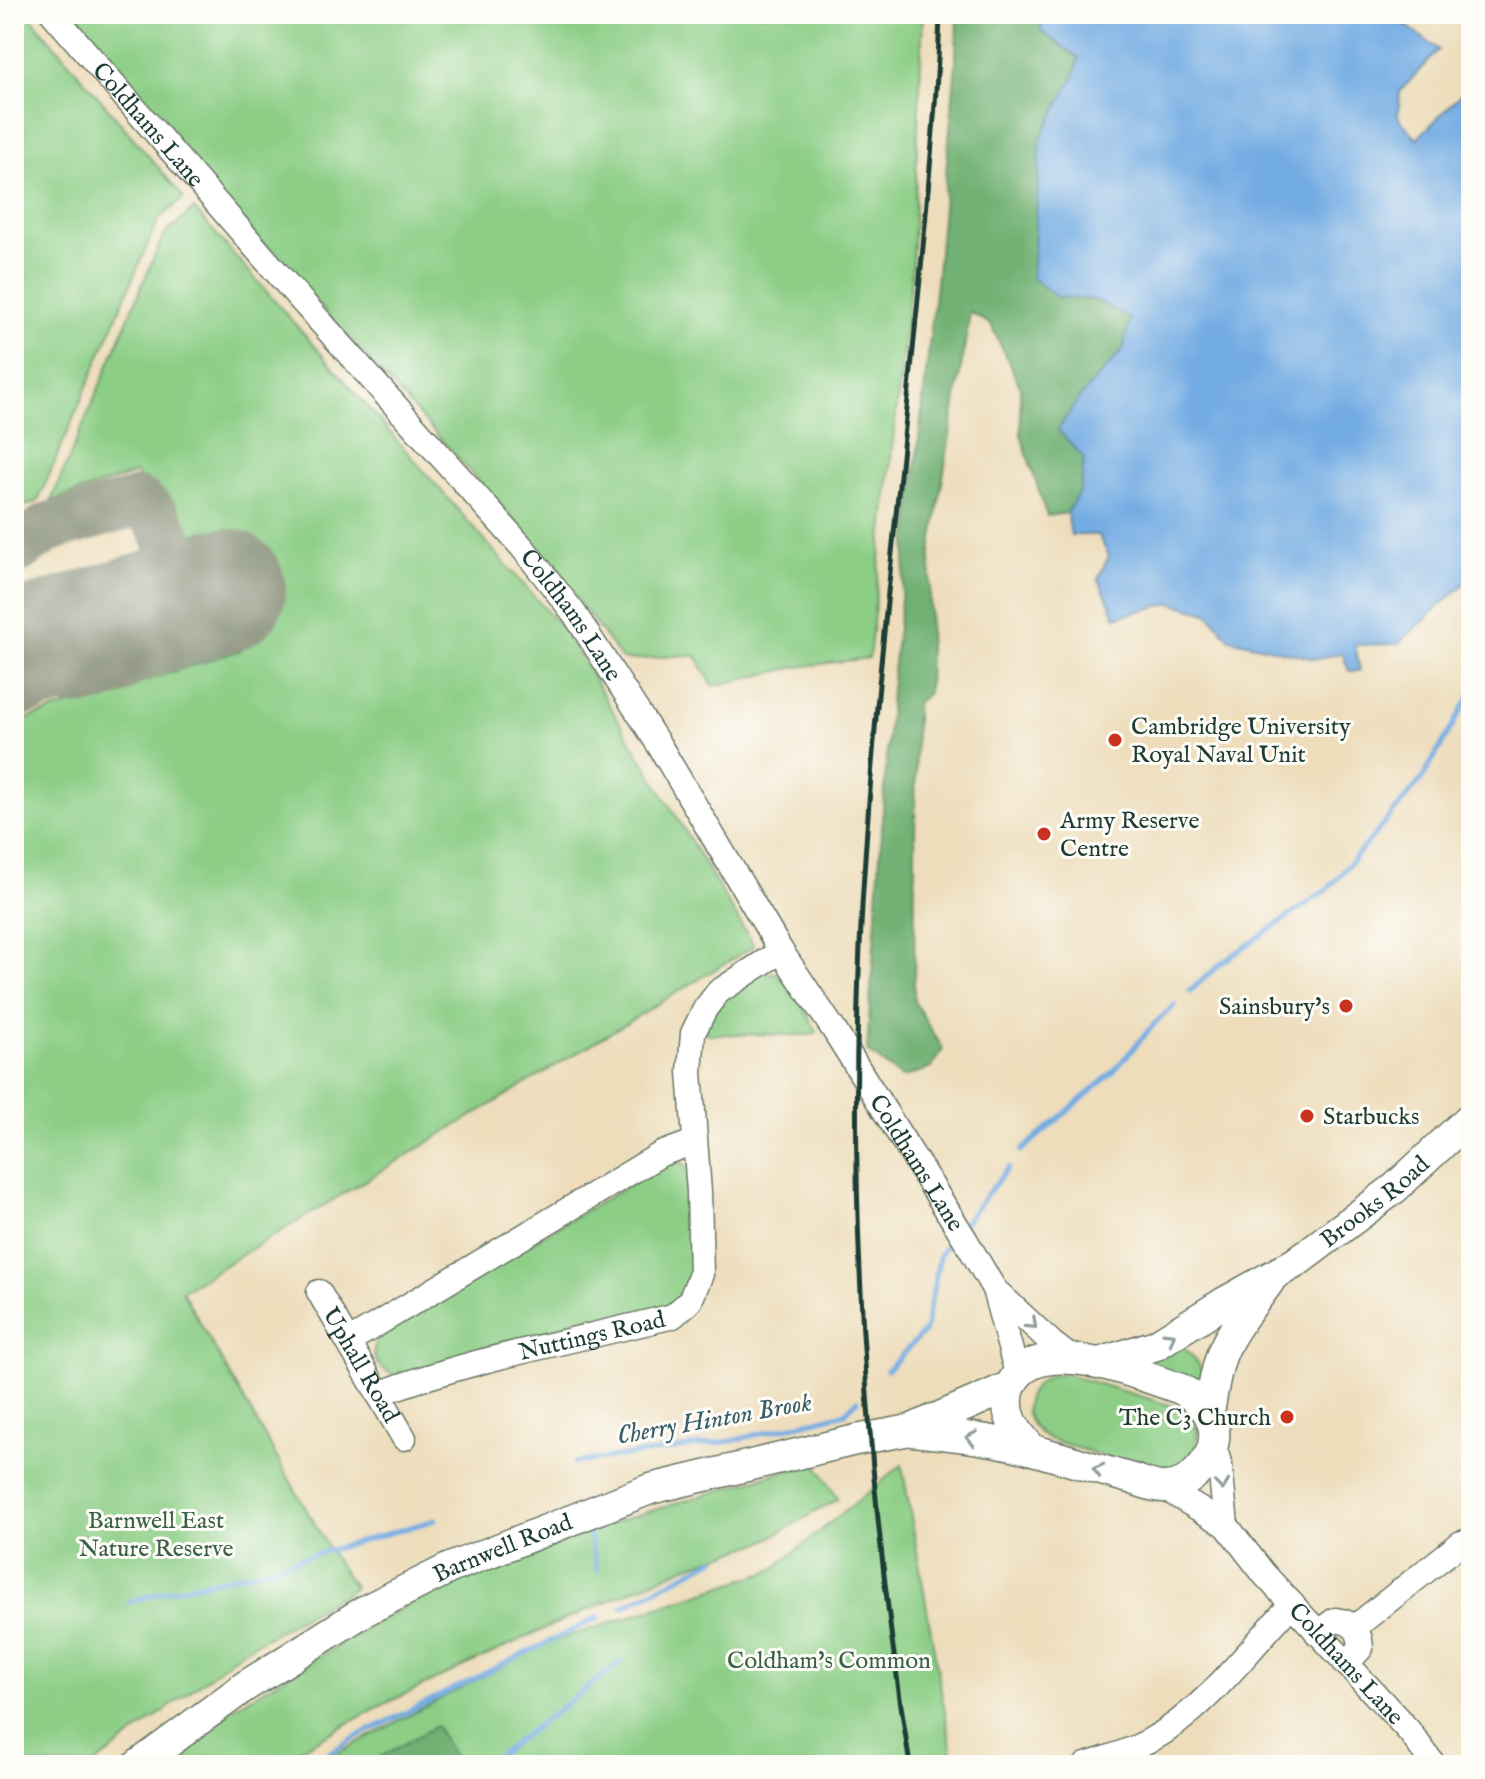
<svg xmlns="http://www.w3.org/2000/svg" width="1485" height="1779" viewBox="0 0 1485 1779" font-family="'IM FELL English',serif">
	<style>
		.green { fill: #8cce86; stroke: #56865d; stroke-width: 2 }
		.forest { fill: #71b173; stroke: #487754; stroke-width: 2 }
		.water { fill: #73ace3; stroke: #49748c; stroke-width: 2 }
		.lines { fill: none; stroke-linecap: round; stroke-linejoin: round }
		.stream { stroke: #73ace3; stroke-width: 5 }
		.taxiway { stroke: #868d78; stroke-width: 50 }
		.runway { stroke: #868d78; stroke-width: 124 }
		.minor-casing { stroke: #677563; stroke-width: 27 }
		.major-casing { stroke: #677563; stroke-width: 33 }
		.minor { stroke: #fff; stroke-width: 24 }
		.major { stroke: #fff; stroke-width: 30 }
		.rail { stroke: #1f3d34; stroke-width: 5 }
		.oneway { stroke: #8f9e9a }
		.poi-dot { fill: #c8321e; stroke: #fdfcf7; stroke-width: 3 }
		.labels { text-anchor: middle; stroke-width: 6; stroke-linejoin: round; paint-order: stroke }
		.street-label { font-size: 24px; fill: #1f3d34; stroke: #fdfcf7 }
		.poi-label { font-size: 24px; fill: #1f3d34; stroke: #fdfcf7; text-anchor: start }
		.park-label { font-size: 24px; fill: #3a6148; stroke: #fdfcf7 }
		.water-label { font-size: 26px; font-style: italic; fill: #385e69; stroke: #fdfcf7 }
	</style>
	<rect width="100%" height="100%" fill="#fdfcf7"/>
	<filter id="ink" filterUnits="userSpaceOnUse"><feTurbulence type="fractalNoise" baseFrequency=".0125" numOctaves="2"/><feDisplacementMap in="SourceGraphic" scale="16" xChannelSelector="R" yChannelSelector="G"/><feConvolveMatrix kernelMatrix="1 2 1 2 8 2 1 2 1" color-interpolation-filters="sRGB"/></filter>
	<filter id="wash" filterUnits="userSpaceOnUse"><feTurbulence type="fractalNoise" baseFrequency=".006" numOctaves="4" result="noise"/><feDisplacementMap in="SourceGraphic" scale="32" xChannelSelector="R" yChannelSelector="G"/><feGaussianBlur stdDeviation="1.8" result="paint"/><feColorMatrix in="noise" values="0 0 0 0 0 0 0 0 0 0 0 0 0 0 0 0 0 1.4 0 .05"/><feComposite in="paint" operator="in"/></filter>
	<g filter="url(#wash)">
		<rect width="100%" height="100%" fill="#edddbb"/>
		<path class="green" d="M 14,14 L 28,14 L 184,198 L 158,220 L 38,501 L 14,510 Z
			M 69,14 L 923,14 L 912,269 L 869,658 L 796,667 L 713,686 L 696,656 C 669,653 646,662 622,659 L 535,543 L 132,99 Z
			M 194,209 L 566,633 L 754,946 L 182,1291 L 334,1558 L 355,1588 L 242,1651 L 94,1765 L 14,1765 L 14,723 L 241,650 L 204,531 L 185,537 L 136,473 L 51,501 L 161,241 L 167,232 Z
			M 760,972 L 777,973 L 796,994 L 817,1032 L 811,1035 L 708,1034 L 703,1030 L 716,1005 Z
			M 674,1159 L 686,1165 L 694,1279 L 673,1310 L 398,1377 C 373,1367 368,1355 380,1331 Z
			M 1178,1342 C 1190,1353 1206,1368 1204,1385 L 1143,1363 Z
			M 1055,1374 L 1066,1374 L 1183,1409 C 1193,1417 1199,1428 1197,1442 C 1194,1457 1181,1468 1166,1468 C 1139,1470 1077,1447 1049,1439 C 1016,1422 1020,1386 1055,1374 Z
			M 816,1464 L 838,1499 L 763,1542 L 688,1566 L 537,1632 L 376,1708 L 272,1765 L 161,1765 L 226,1712 L 413,1601 L 601,1526 L 777,1473 Z
			M 902,1465 L 954,1765 L 315,1765 L 542,1645 L 772,1570 Z"/>
		<path class="forest" d="M 957,14 L 1041,14 L 1041,31 L 1079,58 L 1074,77 L 1041,138 L 1057,297 L 1096,300 L 1130,319 L 1123,350 L 1079,398 L 1084,458 L 1081,489 L 1067,513 L 1047,516 L 1021,435 L 1020,386 L 991,325 L 970,312 L 931,551 L 928,693 L 916,703 L 914,1001 L 943,1049 L 932,1068 L 902,1078 L 867,1051 L 891,690 L 936,284 L 956,63 Z
			M 436,1726 L 457,1763 L 455,1765 L 366,1765 Z"/>
		<path class="water" d="M 1041,14 L 1391,14 L 1439,50 L 1400,91 L 1398,117 L 1417,139 L 1462,93 L 1471,89 L 1471,572 L 1463,585 L 1398,644 L 1355,645 L 1360,671 L 1349,671 L 1342,653 L 1315,659 L 1230,639 L 1208,613 L 1171,603 L 1116,617 L 1098,578 L 1109,556 L 1098,535 L 1071,535 L 1067,513 L 1081,489 L 1084,458 L 1058,430 L 1079,398 L 1123,350 L 1130,319 L 1096,300 L 1057,297 L 1032,278 L 1041,138 L 1074,77 L 1079,58 L 1041,31 Z"/>
		<g class="lines">
			<path class="stream" d="M 1190,991 L 1223,962 L 1328,889 L 1422,779 L 1471,694
				M 1021,1151 L 1113,1072 L 1155,1023 L 1175,1005
				M 964,1223 L 1008,1168
				M 887,1370 L 925,1331 L 940,1254 L 955,1234
				M 574,1463 L 731,1441 L 845,1413 L 857,1401
				M 588,1529 L 597,1570
				M 129,1602 L 171,1590 L 250,1573 L 435,1520
				M 622,1607 L 715,1559
				M 310,1765 L 354,1738 L 599,1617
				M 486,1765 L 621,1662"/>
			<path class="taxiway" d="M 14,551 L 49,527 L 138,502 C 150,508 159,521 165,534 C 190,594 154,669 86,680 C 61,684 39,673 14,670"/>
			<path class="runway" d="M 14,655 L 224,590"/>
		</g>
	</g>
	<g filter="url(#ink)">
		<g class="lines">
			<g class="minor-casing">
				<g id="minor">
					<path id="s1" d="M 53,14 L 292,290 L 522,547 L 574,613 L 659,745 L 781,951 L 834,1030 L 965,1239 L 994,1289 L 1018,1377"/>
					<path d="M 994,1289 L 1053,1344 L 1071,1358"/>
					<path id="s2" d="M 319,1292 L 404,1438"/>
					<path d="M 349,1341 L 661,1154 L 694,1142"/>
					<path id="s3" d="M 378,1394 C 473,1358 575,1341 673,1316 L 690,1301 L 701,1274 L 699,1192 L 690,1072 L 693,1033 L 705,1009 L 718,992 L 781,951"/>
					<path d="M 1214,1447 L 1220,1465 L 1226,1525"/>
					<path id="s4" d="M 1164,1488 L 1226,1525 L 1264,1574 L 1409,1731 L 1434,1765"/>
					<path d="M 1355,1627 L 1461,1543"/>
					<path d="M 1317,1633 L 1335,1620 C 1354,1622 1360,1630 1361,1648 L 1346,1664"/>
					<path d="M 1086,1765 C 1107,1758 1129,1752 1149,1741 C 1205,1711 1248,1650 1292,1604"/>
				</g>
			</g>
			<g class="major-casing">
				<g id="major">
					<path id="s5" d="M 1097,1364 L 1156,1345 L 1225,1302 L 1295,1263 L 1395,1188 L 1471,1117"/>
					<path d="M 1209,1412 C 1213,1392 1215,1370 1223,1351 C 1234,1326 1253,1304 1269,1282"/>
					<path d="M 912,1431 C 952,1435 994,1439 1033,1450 C 1067,1459 1099,1470 1133,1479 C 1142,1482 1153,1487 1163,1487 C 1191,1488 1217,1457 1214,1430 C 1211,1409 1198,1399 1181,1389 C 1141,1376 1031,1328 1010,1388 C 1002,1413 1016,1432 1032,1449"/>
					<path id="s6" d="M 138,1765 L 244,1687 L 366,1610 L 450,1568 L 650,1489 L 856,1440 L 910,1430 L 1011,1386"/>
				</g>
			</g>
			<use href="#minor" class="minor"/>
			<use href="#major" class="major"/>
			<path class="rail" d="M 910,1765 C 863,1467 844,1160 865,858 C 879,647 906,437 925,225 C 931,155 938,84 940,14"/>
		</g>
		<defs><path id="oneway-chevron" d="M-2-3.5L2.5 0L-2 3.5" fill="none" stroke-width="1.6" stroke-linecap="round" stroke-linejoin="round" transform="scale(2)"/></defs>
		<g class="oneway">
			<use href="#oneway-chevron" transform="translate(1032 1324) rotate(43)"/>
			<use href="#oneway-chevron" transform="translate(1170 1337) rotate(-32)"/>
			<use href="#oneway-chevron" transform="translate(971 1438) rotate(-170)"/>
			<use href="#oneway-chevron" transform="translate(1098 1470) rotate(-165)"/>
			<use href="#oneway-chevron" transform="translate(1222 1485) rotate(84)"/>
		</g>
	</g>
	<g class="poi-dot">
		<circle cx="1115" cy="740" r="8"/>
		<circle cx="1044" cy="834" r="8"/>
		<circle cx="1346" cy="1006" r="8"/>
		<circle cx="1307" cy="1116" r="8"/>
		<circle cx="1287" cy="1417" r="8"/>
	</g>
	<g class="labels">
		<g class="street-label">
			<text dy="8" stroke="none"><textPath href="#s1" startOffset="146">Coldhams Lane</textPath></text>
			<text dy="8" stroke="none"><textPath href="#s1" startOffset="794">Coldhams Lane</textPath></text>
			<text dy="8" stroke="none"><textPath href="#s1" startOffset="1442">Coldhams Lane</textPath></text>
			<text dy="8" stroke="none"><textPath href="#s5" startOffset="324">Brooks Road</textPath></text>
			<text dy="8" stroke="none"><textPath href="#s3" startOffset="222">Nuttings Road</textPath></text>
			<text dy="8" stroke="none"><textPath href="#s2" startOffset="84">Uphall Road</textPath></text>
			<text dy="8" stroke="none"><textPath href="#s6" startOffset="426">Barnwell Road</textPath></text>
			<text dy="8" stroke="none"><textPath href="#s4" startOffset="256">Coldhams Lane</textPath></text>
		</g>
		<g class="poi-label">
			<text x="1131" y="734">Cambridge University<tspan x="1131" dy="28">Royal Naval Unit</tspan></text>
			<text x="1060" y="828">Army Reserve<tspan x="1060" dy="28">Centre</tspan></text>
			<text x="1330" y="1014" text-anchor="end">Sainsbury's</text>
			<text x="1323" y="1124">Starbucks</text>
			<text x="1271" y="1425" text-anchor="end">The C3 Church</text>
		</g>
		<g class="park-label">
			<text x="156" y="1528">Barnwell East<tspan x="156" dy="28">Nature Reserve</tspan></text>
			<text x="829" y="1668">Coldham's Common</text>
		</g>
		<g class="water-label">
			<text transform="translate(714 1418) rotate(-10)" y="9">Cherry Hinton Brook</text>
		</g>
	</g>
	<rect width="1485" height="1779" fill="none" stroke="#fdfcf7" stroke-width="48"/>
</svg>
